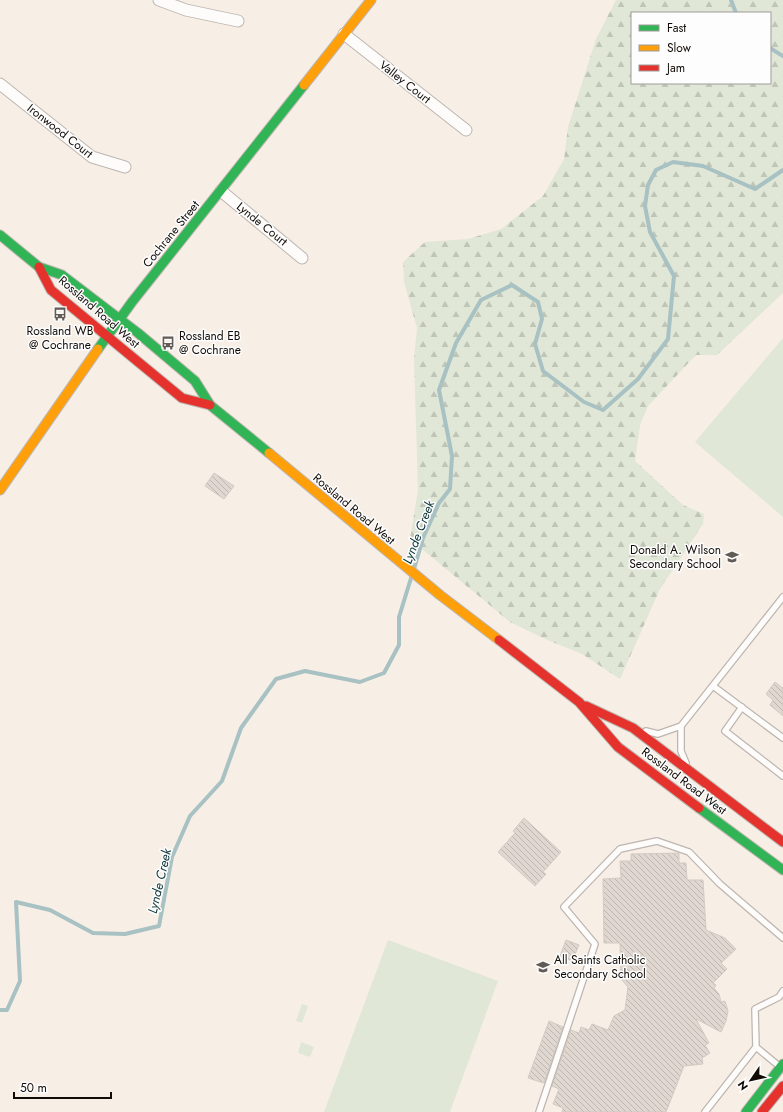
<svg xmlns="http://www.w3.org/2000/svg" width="783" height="1112" viewBox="0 0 783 1112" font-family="Jost,sans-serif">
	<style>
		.forest { fill: url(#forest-firs); fill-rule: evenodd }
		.garden { fill: #e0e7d7 }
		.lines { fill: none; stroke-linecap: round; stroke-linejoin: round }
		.stream { stroke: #a8c1c2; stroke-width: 4 }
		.building { fill: url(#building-back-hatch); stroke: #d2cac3 }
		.lane-casing { stroke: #bdb6b0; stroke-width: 8 }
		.street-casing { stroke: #bdb6b0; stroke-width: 13 }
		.fast-casing { stroke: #bdb6b0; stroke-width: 11 }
		.slow-casing { stroke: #bdb6b0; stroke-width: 11 }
		.jam-casing { stroke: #bdb6b0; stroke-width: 11 }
		.lane { stroke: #fefcfb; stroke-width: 5.5 }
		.street { stroke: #fefcfb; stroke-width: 11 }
		.fast { stroke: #30b455; stroke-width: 9 }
		.slow { stroke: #ff9f0a; stroke-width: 9 }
		.jam { stroke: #e5322d; stroke-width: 9 }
		.labels { text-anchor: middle; stroke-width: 3; stroke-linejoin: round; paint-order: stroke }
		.street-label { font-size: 12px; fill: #110b06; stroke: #fdfdfd }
		.poi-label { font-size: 12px; fill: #110b06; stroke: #fdfdfd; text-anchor: start }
		.water-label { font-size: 13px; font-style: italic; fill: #093337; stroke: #fdfdfd }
	</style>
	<defs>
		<pattern id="forest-firs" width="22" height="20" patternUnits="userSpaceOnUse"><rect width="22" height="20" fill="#e0e7d7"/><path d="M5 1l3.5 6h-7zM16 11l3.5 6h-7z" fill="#bfc5b7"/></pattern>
		<pattern id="building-back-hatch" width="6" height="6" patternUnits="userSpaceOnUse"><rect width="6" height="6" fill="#dfd7d0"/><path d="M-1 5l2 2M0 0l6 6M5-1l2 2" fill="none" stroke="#beb7b1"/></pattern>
	</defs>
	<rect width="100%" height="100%" fill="#f7eee6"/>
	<path class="forest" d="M 616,0 L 783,0 L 783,293 L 717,355 L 696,355 L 648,406 L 640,425 L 635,461 L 683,505 L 704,514 L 703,524 L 660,589 L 620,679 L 582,654 L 545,639 L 510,622 L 410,539 L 418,490 L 414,359 L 417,328 L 404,282 L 403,262 L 425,242 L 468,239 L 501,229 L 543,196 L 564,159 L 568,127 L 596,39 ZM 632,13 L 770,13 L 770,83 L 632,83 Z"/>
	<path class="garden" d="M 783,338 L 783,517 L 695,442 Z
		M 388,940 L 498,981 L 450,1112 L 324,1112 Z
		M 302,1004 L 308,1006 L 302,1023 L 296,1021 Z
		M 301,1042 L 314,1047 L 310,1057 L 298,1053 Z"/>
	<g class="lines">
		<path class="stream" d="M 731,0 L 736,13
			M 770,48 L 783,56
			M 414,569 L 423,538 L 439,503 L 450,489 L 452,456 L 439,390 L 456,343 L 481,300 L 512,285 L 538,302 L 542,319 L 535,344 L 543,371 L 584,402 L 603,410 L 638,379 L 668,339 L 674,276 L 650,232 L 645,206 L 648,185 L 656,170 L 673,162 L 703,166 L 755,189 L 783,170
			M 0,1010 L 7,1010 L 20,981 L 16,902 L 50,910 L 93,933 L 125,934 L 159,926 L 172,857 L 190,816 L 222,781 L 241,728 L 276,679 L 305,671 L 360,682 L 384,673 L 399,645 L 399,617 L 412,575"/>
	</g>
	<path class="building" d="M 214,473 L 234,486 L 224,499 L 205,486 Z
		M 775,682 L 783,688 L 783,716 L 770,705 L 773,700 L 766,694 Z
		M 524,818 L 561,852 L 543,872 L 546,874 L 535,886 L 498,852 L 515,833 L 513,831 Z
		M 679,853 L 679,863 L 686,863 L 687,880 L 703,880 L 706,930 L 725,938 L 736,949 L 721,963 L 727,969 L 713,983 L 716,985 L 714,988 L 719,994 L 721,1002 L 725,1001 L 728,1011 L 726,1021 L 721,1032 L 696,1019 L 709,1043 L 705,1045 L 710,1053 L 702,1058 L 703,1064 L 684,1066 L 666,1112 L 562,1112 L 563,1108 L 553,1104 L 559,1089 L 552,1086 L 571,1030 L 579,1033 L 581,1027 L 589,1030 L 592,1024 L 608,1030 L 614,1016 L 625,1010 L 628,987 L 621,979 L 620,943 L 604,943 L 603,879 L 621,878 L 620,861 L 631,861 L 631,854 Z
		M 566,940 L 579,945 L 572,961 L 560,956 Z
		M 549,1021 L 563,1027 L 544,1083 L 528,1078 Z"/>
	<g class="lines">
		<g class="lane-casing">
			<path id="lane" d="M 713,686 L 783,738
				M 742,707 L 725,731 L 783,776
				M 681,726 L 681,751 L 686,763
				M 646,731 L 658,734 L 681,726 L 783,597
				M 756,1047 L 755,1009 L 779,997 L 783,991
				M 539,1112 L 595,944 L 564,907 L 620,849 L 657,841 L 689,852 L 720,884 L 783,938
				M 705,1112 L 756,1047 L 779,1066"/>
		</g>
		<g class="street-casing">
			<path id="street" d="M 159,0 L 186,10 L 238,21
				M 344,34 L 466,130
				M 0,84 L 92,157 L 125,167
				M 221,191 L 302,258"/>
		</g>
		<g class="fast-casing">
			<path id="fast" d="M 0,235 L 39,267 L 62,275 L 138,333 L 195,381 L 210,405 L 269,453
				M 98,349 L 132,302 L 304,85
				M 699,808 L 783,870
				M 746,1112 L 783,1064"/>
		</g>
		<g class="slow-casing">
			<path id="slow" d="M 304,85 L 371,0
				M 269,453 L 440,595 L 499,640
				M 0,490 L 98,349"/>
		</g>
		<g class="jam-casing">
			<path id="jam" d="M 39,267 L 51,290 L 182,398 L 210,405
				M 499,640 L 579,702 L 618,747 L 699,808
				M 586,706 L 633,728 L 783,842
				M 762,1112 L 783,1086"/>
		</g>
		<use href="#lane" class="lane"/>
		<use href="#street" class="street"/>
		<use href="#fast" class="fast"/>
		<use href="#slow" class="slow"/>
		<use href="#jam" class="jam"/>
	</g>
	<defs>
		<g id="bus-bare" transform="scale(1.08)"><path d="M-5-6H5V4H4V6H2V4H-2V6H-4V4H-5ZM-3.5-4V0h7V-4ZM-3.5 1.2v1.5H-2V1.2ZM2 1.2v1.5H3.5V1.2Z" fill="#625a54" stroke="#fdfdfd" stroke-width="2.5" paint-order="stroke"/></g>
		<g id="school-bare" transform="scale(1.08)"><path d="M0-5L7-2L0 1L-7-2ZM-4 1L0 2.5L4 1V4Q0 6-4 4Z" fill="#625a54" stroke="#fdfdfd" stroke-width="2.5" paint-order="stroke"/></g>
	</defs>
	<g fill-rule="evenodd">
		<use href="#bus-bare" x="60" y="314"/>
		<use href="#bus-bare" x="168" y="343"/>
		<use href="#school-bare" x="732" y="557"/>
		<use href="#school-bare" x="543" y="967"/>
	</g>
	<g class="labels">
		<g class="street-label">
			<text transform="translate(405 82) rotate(38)" y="4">Valley Court</text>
			<text transform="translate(60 131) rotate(38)" y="4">Ironwood Court</text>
			<text transform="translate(262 224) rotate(39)" y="4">Lynde Court</text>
			<text transform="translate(171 234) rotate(-51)" y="4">Cochrane Street</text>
			<text transform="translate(99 312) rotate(41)" y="4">Rossland Road West</text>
			<text transform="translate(354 509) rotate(40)" y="4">Rossland Road West</text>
			<text transform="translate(684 781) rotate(37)" y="4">Rossland Road West</text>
		</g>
		<g class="poi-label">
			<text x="60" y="335" text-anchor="middle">Rossland WB<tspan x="60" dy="14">@ Cochrane</tspan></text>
			<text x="179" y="340">Rossland EB<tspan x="179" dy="14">@ Cochrane</tspan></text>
			<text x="721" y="554" text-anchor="end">Donald A. Wilson<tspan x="721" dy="14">Secondary School</tspan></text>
			<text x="554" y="964">All Saints Catholic<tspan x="554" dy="14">Secondary School</tspan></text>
		</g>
		<g class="water-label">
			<text transform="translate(418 532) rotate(-69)" y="5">Lynde Creek</text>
			<text transform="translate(159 881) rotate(-77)" y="5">Lynde Creek</text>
		</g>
	</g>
	<rect x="631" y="12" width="140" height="72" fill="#fdfdfd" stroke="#9f9c9a"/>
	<rect x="639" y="25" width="20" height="6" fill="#30b455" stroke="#9f9c9a"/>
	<text x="667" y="32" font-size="12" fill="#110b06">Fast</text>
	<rect x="639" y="45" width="20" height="6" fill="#ff9f0a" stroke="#9f9c9a"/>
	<text x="667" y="52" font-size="12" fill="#110b06">Slow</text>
	<rect x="639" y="65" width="20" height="6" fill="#e5322d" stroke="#9f9c9a"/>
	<text x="667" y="72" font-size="12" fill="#110b06">Jam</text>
	<g transform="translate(751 1080) rotate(236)" stroke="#fdfdfd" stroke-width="3" paint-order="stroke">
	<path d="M0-3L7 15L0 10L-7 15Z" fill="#110b06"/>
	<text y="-6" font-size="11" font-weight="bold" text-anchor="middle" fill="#110b06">N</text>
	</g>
	<path d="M14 1092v6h97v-6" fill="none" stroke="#110b06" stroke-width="2"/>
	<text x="20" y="1092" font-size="12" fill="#110b06" stroke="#fdfdfd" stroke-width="3" paint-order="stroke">50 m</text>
</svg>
